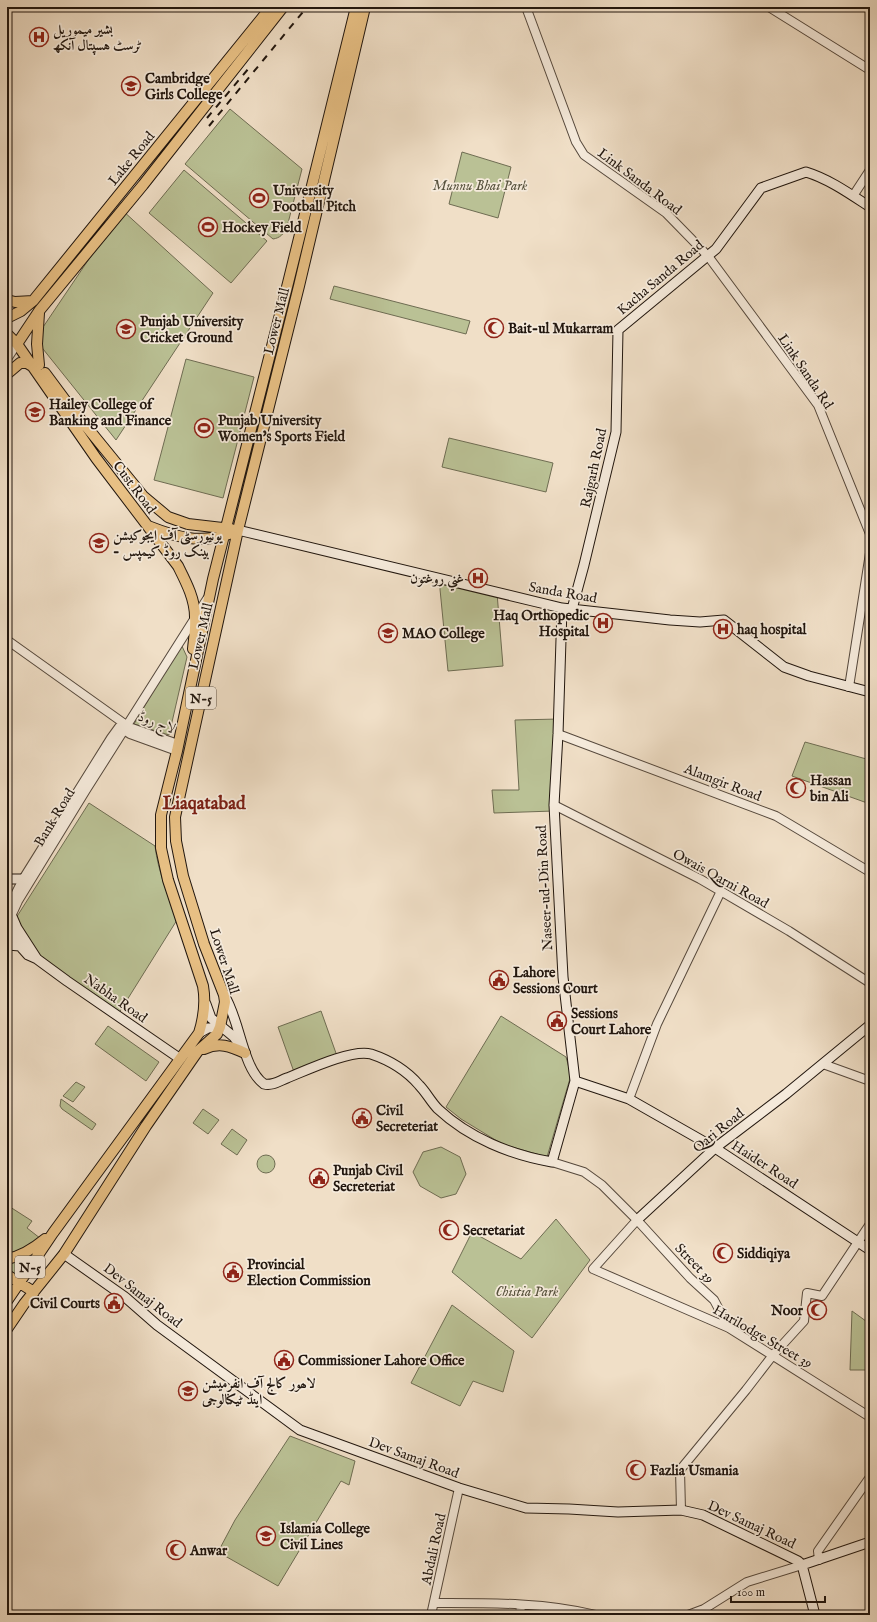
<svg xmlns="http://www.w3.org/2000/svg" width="877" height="1622" viewBox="0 0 877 1622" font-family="'IM FELL English',Amiri,serif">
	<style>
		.green { fill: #bac195; stroke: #6e6c52 }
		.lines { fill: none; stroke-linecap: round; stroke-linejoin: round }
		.tertiary-casing { stroke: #55483c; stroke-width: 10 }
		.secondary-casing { stroke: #21160e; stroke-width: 11 }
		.primary-casing { stroke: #21160e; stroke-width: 12 }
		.tertiary { stroke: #f5eadb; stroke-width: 8 }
		.secondary { stroke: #f5eadb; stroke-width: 9 }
		.primary { stroke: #e8c084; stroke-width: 10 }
		.rail { stroke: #21160e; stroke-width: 2; stroke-dasharray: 7 7; stroke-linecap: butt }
		.labels { text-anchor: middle; stroke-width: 3.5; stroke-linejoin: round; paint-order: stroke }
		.shield { fill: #f5eadb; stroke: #61564c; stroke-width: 1 }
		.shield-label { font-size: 13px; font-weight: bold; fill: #21160e }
		.poi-label { font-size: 14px; font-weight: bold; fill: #21160e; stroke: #f5eadb; text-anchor: start }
		.street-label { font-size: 14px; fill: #21160e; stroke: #f5eadb }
		.park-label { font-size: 14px; font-style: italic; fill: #57523d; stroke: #f5eadb }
		.district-label { font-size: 18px; font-weight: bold; fill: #7a1f14; stroke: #f5eadb }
	</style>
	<rect width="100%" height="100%" fill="#f0dfc7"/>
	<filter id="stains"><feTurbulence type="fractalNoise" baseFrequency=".005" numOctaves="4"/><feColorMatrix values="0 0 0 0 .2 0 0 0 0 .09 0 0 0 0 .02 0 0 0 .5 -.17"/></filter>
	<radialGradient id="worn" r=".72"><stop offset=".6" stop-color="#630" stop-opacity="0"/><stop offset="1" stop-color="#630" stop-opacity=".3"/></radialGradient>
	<path class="green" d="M 230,109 L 302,169 L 287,227 C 284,234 280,238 273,239 L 185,164 Z
		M 462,152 L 511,167 L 498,218 L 449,204 Z
		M 184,170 L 267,241 L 231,283 L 149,213 Z
		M 122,210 L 213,293 L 116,440 L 35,339 Z
		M 334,286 L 470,321 L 466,334 L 330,299 Z
		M 186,359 L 254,377 L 223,498 L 154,480 Z
		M 449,438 L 553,463 L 546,492 L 442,467 Z
		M 439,579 L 497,593 L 503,666 L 448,671 Z
		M 181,644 L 187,657 L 169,735 L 134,724 Z
		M 559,719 L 554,811 L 494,813 L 492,790 L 519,790 L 515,720 Z
		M 805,742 L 870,760 L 870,804 L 792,776 Z
		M 89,803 L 155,846 C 158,871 168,896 177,920 L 117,1016 L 41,957 L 16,918 Z
		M 321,1011 L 337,1056 L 294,1072 L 278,1027 Z
		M 501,1016 L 566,1057 L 571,1075 L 547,1157 L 502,1144 L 461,1119 L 446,1107 Z
		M 108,1026 L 159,1062 L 146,1081 L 95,1044 Z
		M 76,1082 L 85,1087 L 73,1102 L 63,1096 Z
		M 61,1099 L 96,1124 L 92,1130 L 62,1109 L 60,1106 Z
		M 203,1109 L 219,1120 L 208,1134 L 193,1123 Z
		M 232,1129 L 247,1140 L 237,1155 L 221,1144 Z
		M 441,1147 L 460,1157 L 466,1174 L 456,1194 L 441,1198 L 420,1186 L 413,1172 L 423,1152 Z
		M257 1164a9 9 0 1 1 18 0a9 9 0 1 1-18 0Z
		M 7,1205 L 32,1221 L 27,1228 L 45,1242 L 23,1271 L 17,1276 L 7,1269 Z
		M 556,1219 L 590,1260 L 532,1338 L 452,1272 L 472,1232 L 521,1259 Z
		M 452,1305 L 514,1351 L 503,1392 L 473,1381 L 460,1406 L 411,1383 Z
		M 852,1311 L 870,1324 L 870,1370 L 850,1370 Z
		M 290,1436 L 355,1461 L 349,1485 L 341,1481 L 278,1586 L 218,1552 L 235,1520 Z"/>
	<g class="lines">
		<g class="tertiary-casing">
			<path id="tertiary" d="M 526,7 L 576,142 L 584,155 L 666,213 L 708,256 L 818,405 L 870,534
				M 769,7 L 870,70
				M 853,196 L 870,170
				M 7,359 L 17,344
				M 7,640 L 129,727 L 178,744
				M 849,687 L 870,553
				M 121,728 L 130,734 L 177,751
				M 558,734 L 776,816 L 870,872
				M 554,805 L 700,879 L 789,931 L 870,983
				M 7,911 L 23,879 L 111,738 L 119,727 L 126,725
				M 7,925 L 18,901 L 86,790 L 207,599
				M 823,1064 L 870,1081
				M 629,1099 L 657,1024 L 721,891
				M 552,1162 L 584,1172 L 602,1185 L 637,1220 L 690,1278 L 714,1300 L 729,1328
				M 637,1220 L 593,1269 L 729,1328 L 870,1417
				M 681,1510 L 680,1470 L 746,1390 L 773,1355 L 804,1321 L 807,1293 L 822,1296 L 870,1224
				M 819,1560 L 818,1551 L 870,1477
				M 434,1603 C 487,1603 545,1602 596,1615
				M 431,1615 L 459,1488
				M 520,1615 L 521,1605
				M 688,1615 L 704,1609 L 747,1582 L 802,1565"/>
		</g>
		<g class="secondary-casing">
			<path id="secondary" d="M 238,530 L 562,608 L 670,620 L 700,622 L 724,620 L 784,667 L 809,676 L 870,692
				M 572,609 L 584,565 L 616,432 L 618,330 L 716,249 L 761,188 L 806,172 C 829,179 850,194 870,207
				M 7,879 L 23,879
				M 7,905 L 17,928 L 37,959
				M 7,926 L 12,937 L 28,955 L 37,959 L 67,981 L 179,1058
				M 7,945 L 20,946
				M 224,995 C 240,1019 242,1068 264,1084 C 273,1086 279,1081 287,1078 C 307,1070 351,1049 371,1054 C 389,1060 407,1071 419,1085 C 426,1092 431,1102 438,1109 C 469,1138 511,1155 552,1162 L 575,1081 L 563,977 L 554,805 L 558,734 L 562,608
				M 206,1004 L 211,1018 L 234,1037 L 242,1048
				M 199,1033 L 208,1028 L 220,1027
				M 575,1081 L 629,1099 L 715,1148 L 870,1250
				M 637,1220 L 715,1148 L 786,1094 L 870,1025
				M 64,1254 L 125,1297 L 157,1325 L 300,1430 L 459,1488 L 526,1508 L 569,1509 L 618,1512 L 681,1510 L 703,1515 L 798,1561 L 802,1565 L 815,1615
				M 802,1565 L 870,1542"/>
		</g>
		<g class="primary-casing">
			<path id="primary" d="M 7,300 L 15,302 L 33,301
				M 7,318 L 21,311 L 33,301 L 271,7
				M 7,334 L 17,344 L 96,458 L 178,566 C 186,582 195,599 195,617 C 196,627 194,638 193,649
				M 17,344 L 39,311 L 143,185 L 283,7
				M 39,365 L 37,344 L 39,313
				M 45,373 L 68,404 L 143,496 L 168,517 L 188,524 L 231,529
				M 7,374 L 20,363 L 27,363 L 32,366
				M 148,526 C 176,537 199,544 229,534
				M 204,1049 C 219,1042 230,1046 245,1053
				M 7,1259 C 22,1256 33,1249 45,1239
				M 7,1275 L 34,1292
				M 7,1301 L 53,1233 L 199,1033 C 204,1017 206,1003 203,986 L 168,880 L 161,848 L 161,815 L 177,751 L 213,579 L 288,283 L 356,7
				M 7,1329 L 24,1304 L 64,1254 L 146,1126 L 191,1061 L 198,1051 L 217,1034 L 220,1027 L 225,1002 L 224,995 L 204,944 L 183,876 L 176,841 L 175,817 L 238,530 L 299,286 L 365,7"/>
		</g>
		<use href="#tertiary" class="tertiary"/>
		<use href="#secondary" class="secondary"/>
		<use href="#primary" class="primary"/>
		<path class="rail" d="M 207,118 L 249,68
			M 209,126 L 307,7"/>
	</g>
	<defs>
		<g id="hospital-ring" transform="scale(1)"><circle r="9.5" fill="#f5eadb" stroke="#8f2418" stroke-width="1.5"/><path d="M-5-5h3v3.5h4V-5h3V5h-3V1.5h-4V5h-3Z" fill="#8f2418"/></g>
		<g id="university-ring" transform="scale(1)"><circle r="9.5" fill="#f5eadb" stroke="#8f2418" stroke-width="1.5"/><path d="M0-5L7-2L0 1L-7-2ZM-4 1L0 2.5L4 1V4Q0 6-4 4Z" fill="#8f2418"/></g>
		<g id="stadium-ring" transform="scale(1)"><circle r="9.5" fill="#f5eadb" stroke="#8f2418" stroke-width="1.5"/><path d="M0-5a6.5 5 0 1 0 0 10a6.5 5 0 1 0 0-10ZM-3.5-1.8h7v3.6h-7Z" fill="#8f2418"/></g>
		<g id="mosque-ring" transform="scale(1)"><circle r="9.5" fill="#f5eadb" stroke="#8f2418" stroke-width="1.5"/><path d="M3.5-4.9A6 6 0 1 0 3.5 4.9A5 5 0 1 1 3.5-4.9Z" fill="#8f2418"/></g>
		<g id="civic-ring" transform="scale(1)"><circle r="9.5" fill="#f5eadb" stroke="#8f2418" stroke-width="1.5"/><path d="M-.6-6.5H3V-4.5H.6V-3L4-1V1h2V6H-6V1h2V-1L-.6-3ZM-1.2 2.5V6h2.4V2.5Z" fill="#8f2418"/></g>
	</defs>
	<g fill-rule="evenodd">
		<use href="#hospital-ring" x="39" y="37"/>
		<use href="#university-ring" x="131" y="86"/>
		<use href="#stadium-ring" x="259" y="198"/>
		<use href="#stadium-ring" x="208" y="227"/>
		<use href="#mosque-ring" x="494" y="328"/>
		<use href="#university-ring" x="126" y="329"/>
		<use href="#university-ring" x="35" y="412"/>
		<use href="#stadium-ring" x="204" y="428"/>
		<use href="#university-ring" x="99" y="543"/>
		<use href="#hospital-ring" x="478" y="578"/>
		<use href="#hospital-ring" x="603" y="623"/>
		<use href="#hospital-ring" x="723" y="629"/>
		<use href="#university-ring" x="388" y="633"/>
		<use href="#mosque-ring" x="796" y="788"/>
		<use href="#civic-ring" x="499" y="980"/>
		<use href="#civic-ring" x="557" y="1021"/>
		<use href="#civic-ring" x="362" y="1118"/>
		<use href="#civic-ring" x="319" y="1178"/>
		<use href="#mosque-ring" x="449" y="1230"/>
		<use href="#mosque-ring" x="723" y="1253"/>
		<use href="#civic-ring" x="233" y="1272"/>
		<use href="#civic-ring" x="114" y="1303"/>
		<use href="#mosque-ring" x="817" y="1310"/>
		<use href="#civic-ring" x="284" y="1360"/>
		<use href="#university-ring" x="188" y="1391"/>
		<use href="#mosque-ring" x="636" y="1470"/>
		<use href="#university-ring" x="266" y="1536"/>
		<use href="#mosque-ring" x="176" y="1550"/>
	</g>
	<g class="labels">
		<g class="shield">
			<rect x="186" y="687" width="30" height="22" rx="3"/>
			<rect x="15" y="1256" width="30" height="22" rx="3"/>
		</g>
		<g class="shield-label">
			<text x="201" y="703">N-5</text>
			<text x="30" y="1272">N-5</text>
		</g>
		<g class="poi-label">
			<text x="53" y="34">بشیر میموریل<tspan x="53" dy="16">ٹرسٹ ہسپتال آنکھ</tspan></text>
			<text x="145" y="83">Cambridge<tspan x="145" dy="16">Girls College</tspan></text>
			<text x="273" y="195">University<tspan x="273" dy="16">Football Pitch</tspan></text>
			<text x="222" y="232">Hockey Field</text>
			<text x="140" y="326">Punjab University<tspan x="140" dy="16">Cricket Ground</tspan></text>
			<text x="508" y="333">Bait-ul Mukarram</text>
			<text x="49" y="409">Hailey College of<tspan x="49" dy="16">Banking and Finance</tspan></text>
			<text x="218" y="425">Punjab University<tspan x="218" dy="16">Women's Sports Field</tspan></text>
			<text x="113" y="540">یونیورسٹی آف ایجوکیشن<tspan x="113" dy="16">- بینک روڈ کیمپس</tspan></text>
			<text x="464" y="583" text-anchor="end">غني روغتون</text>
			<text x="589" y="620" text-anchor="end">Haq Orthopedic<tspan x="589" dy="16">Hospital</tspan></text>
			<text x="737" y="634">haq hospital</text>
			<text x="402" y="638">MAO College</text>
			<text x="810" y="785">Hassan<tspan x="810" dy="16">bin Ali</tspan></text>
			<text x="513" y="977">Lahore<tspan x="513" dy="16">Sessions Court</tspan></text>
			<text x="571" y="1018">Sessions<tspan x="571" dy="16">Court Lahore</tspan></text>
			<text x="376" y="1115">Civil<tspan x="376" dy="16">Secreteriat</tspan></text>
			<text x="333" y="1175">Punjab Civil<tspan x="333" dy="16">Secreteriat</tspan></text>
			<text x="463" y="1235">Secretariat</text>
			<text x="737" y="1258">Siddiqiya</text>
			<text x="247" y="1269">Provincial<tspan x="247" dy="16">Election Commission</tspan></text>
			<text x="100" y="1308" text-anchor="end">Civil Courts</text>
			<text x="803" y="1315" text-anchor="end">Noor</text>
			<text x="298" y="1365">Commissioner Lahore Office</text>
			<text x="202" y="1388">لاھور کالج آف انفرمیشن<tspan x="202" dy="16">اینڈ ٹیکنالوجی</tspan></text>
			<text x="650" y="1475">Fazlia Usmania</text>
			<text x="280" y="1533">Islamia College<tspan x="280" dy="16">Civil Lines</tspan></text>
			<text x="190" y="1555">Anwar</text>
		</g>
		<g class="street-label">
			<text transform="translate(131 158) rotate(-51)" y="5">Lake Road</text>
			<text transform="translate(640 181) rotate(37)" y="5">Link Sanda Road</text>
			<text transform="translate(660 277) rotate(-40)" y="5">Kacha Sanda Road</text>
			<text transform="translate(276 321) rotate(-76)" y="5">Lower Mall</text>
			<text transform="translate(806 371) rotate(56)" y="5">Link Sanda Rd</text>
			<text transform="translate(593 468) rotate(-78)" y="5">Rajgarh Road</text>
			<text transform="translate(135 487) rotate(53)" y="5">Cust Road</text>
			<text transform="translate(563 592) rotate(10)" y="5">Sanda Road</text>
			<text transform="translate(200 636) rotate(-77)" y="5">Lower Mall</text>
			<text transform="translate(157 722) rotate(20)" y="5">لاج روڈ</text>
			<text transform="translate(723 782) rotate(21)" y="5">Alamgir Road</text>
			<text transform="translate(54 817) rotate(-59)" y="5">Bank Road</text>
			<text transform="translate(721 878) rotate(29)" y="5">Owais Qarni Road</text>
			<text transform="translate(544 888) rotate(-93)" y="5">Naseer-ud-Din Road</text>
			<text transform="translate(225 961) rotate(72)" y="5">Lower Mall</text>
			<text transform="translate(116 998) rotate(35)" y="5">Nabha Road</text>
			<text transform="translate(718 1130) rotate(-39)" y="5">Qari Road</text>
			<text transform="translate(765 1164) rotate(33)" y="5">Haider Road</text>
			<text transform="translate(695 1263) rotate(46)" y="5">Street 39</text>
			<text transform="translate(143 1295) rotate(38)" y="5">Dev Samaj Road</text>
			<text transform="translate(763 1336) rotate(30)" y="5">Harilodge Street 39</text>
			<text transform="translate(414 1457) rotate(20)" y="5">Dev Samaj Road</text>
			<text transform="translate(752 1524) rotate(25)" y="5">Dev Samaj Road</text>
			<text transform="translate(433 1549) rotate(-78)" y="5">Abdali Road</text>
		</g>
		<g class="park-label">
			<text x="480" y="190">Munnu Bhai Park</text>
			<text x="527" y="1296">Chistia Park</text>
		</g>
		<g class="district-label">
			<text x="204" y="809">Liaqatabad</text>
		</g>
	</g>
	<rect width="877" height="1622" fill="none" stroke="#f0dfc7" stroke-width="24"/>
	<rect x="8" y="8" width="861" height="1606" fill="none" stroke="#21160e" stroke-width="2"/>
	<rect x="12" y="12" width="853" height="1598" fill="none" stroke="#21160e"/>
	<path d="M731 1596v6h94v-6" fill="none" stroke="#21160e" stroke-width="2"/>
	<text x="737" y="1596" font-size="12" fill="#21160e" stroke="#f5eadb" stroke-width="3" paint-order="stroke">100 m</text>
	<rect width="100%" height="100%" filter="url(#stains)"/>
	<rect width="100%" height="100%" fill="url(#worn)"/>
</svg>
